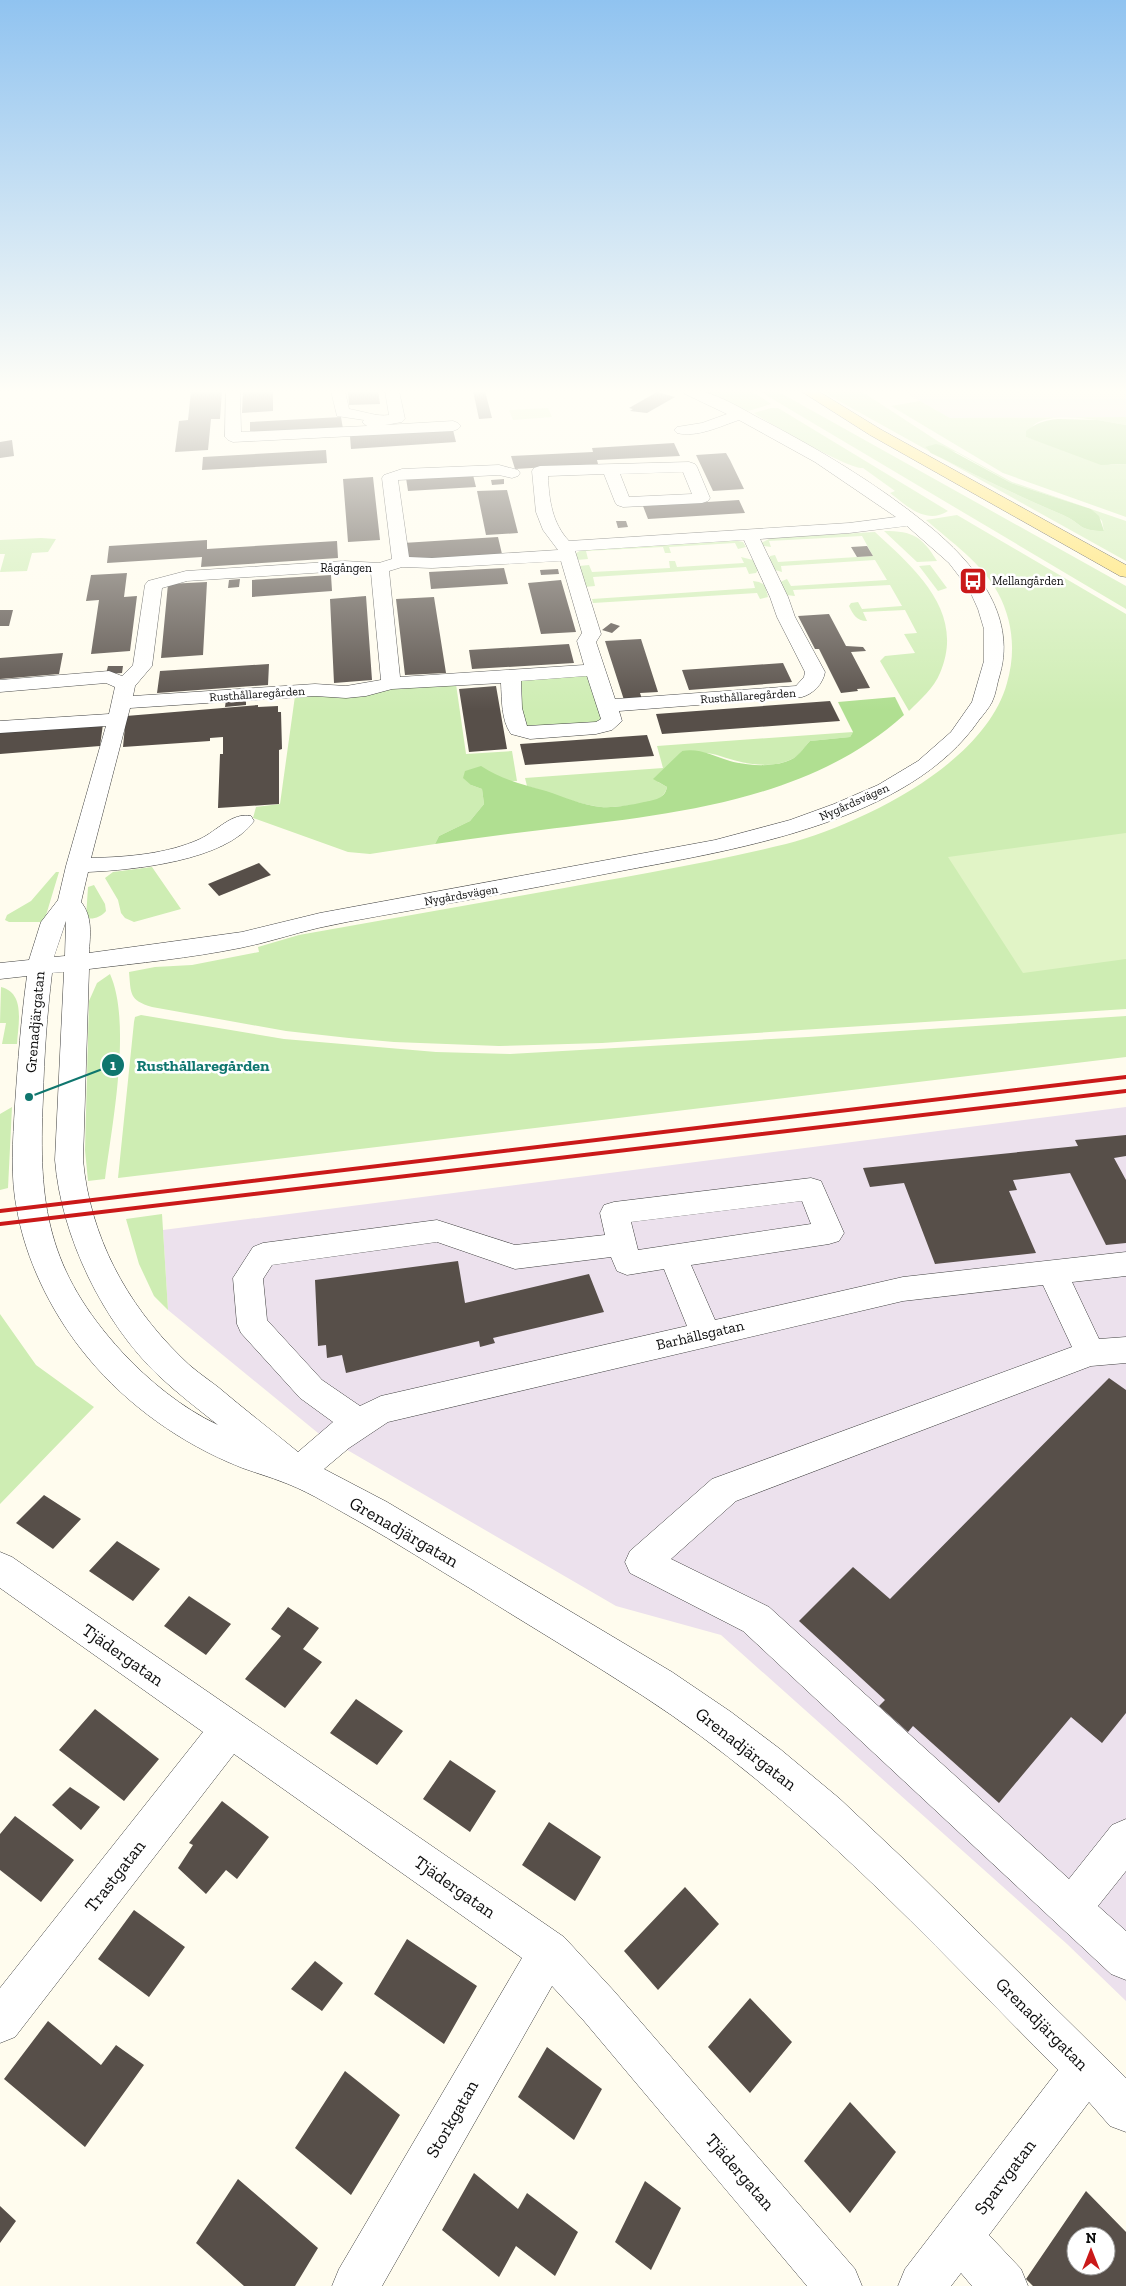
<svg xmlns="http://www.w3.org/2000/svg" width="1126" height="2286" viewBox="0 0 1126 2286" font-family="'Zilla Slab',serif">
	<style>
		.industrial { fill: #ece1ed }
		.green { fill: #ceedb3; fill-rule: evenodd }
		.forest { fill: #b0df91 }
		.pitch { fill: #e1f4c6 }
		.building { fill: #574f49; fill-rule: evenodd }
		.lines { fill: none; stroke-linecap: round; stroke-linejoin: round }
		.minor-casing { stroke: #404040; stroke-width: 1 }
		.major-casing { stroke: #1e1e1e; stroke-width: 1 }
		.minor { fill: #fff; fill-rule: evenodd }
		.major { fill: #ffe05e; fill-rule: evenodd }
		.rail { stroke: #ca1919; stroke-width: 4 }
		.labels { text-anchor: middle; stroke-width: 5; stroke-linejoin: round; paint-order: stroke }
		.far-street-label { font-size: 12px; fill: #0d0d0d; stroke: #fff }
		.far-poi-label { font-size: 12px; fill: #0d0d0d; stroke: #fff; text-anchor: start }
		.street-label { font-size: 15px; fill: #0d0d0d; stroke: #fff }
		.near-street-label { font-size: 18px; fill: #0d0d0d; stroke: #fff }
		.leader { fill: none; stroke: #0f766e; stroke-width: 2 }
		.callout-dot { fill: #0f766e; stroke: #fff; stroke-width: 2 }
		.mark-label { font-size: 15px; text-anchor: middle; font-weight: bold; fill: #fff }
		.callout-label { font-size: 16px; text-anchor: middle; font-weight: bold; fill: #0f766e; stroke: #fff; stroke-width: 5; stroke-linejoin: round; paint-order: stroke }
	</style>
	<rect width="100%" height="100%" fill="#fffcee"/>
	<path class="industrial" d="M 902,391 L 1126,391 L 1126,417 L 950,418 Z
		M 1126,1107 L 1126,2001 L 1067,1944 L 721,1635 L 616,1606 L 318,1433 L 168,1310 L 163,1230 Z"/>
	<path class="green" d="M 704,391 L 752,391 L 771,404 L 748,411 Z
		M 759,391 L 777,391 L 1126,586 L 1126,609 Z
		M 821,391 L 861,391 L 939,442 L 1012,482 L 1126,521 L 1126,561 ZM 925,447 L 956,452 L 1011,483 L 1091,509 L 1102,521 L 1104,531 C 1078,531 1083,524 1063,515 C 1018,496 975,475 931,453 Z
		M 920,401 L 950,418 L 1126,417 L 1126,425 C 1104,421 1054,411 1035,424 C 1031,427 1029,433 1026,437 L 1111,465 L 1126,464 L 1126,517 L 1003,473 L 891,406 Z
		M 771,408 L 778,408 L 948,511 C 926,525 907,506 890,493 L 895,491 L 863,468 C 850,470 768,423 754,413 Z
		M 957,515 L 1126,614 L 1126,1009 L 602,1043 L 499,1046 L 394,1042 L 349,1038 L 286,1031 L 152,1007 C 129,1000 131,994 129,972 L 155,967 L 192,965 L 259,952 L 258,947 L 299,935 C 378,921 457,907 536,893 C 619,878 704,864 786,844 C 862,824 985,764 1007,683 C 1016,652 1013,621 998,593 C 982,563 951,542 926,520 Z
		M 884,531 C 914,531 922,537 937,561 L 917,562 Z
		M 875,532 C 915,569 966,612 940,673 C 934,688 920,700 909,711 L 880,661 L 885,656 L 915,653 L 904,634 L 917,633 L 905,610 L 863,612 L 867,621 C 856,621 853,614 849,606 L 851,603 L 858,602 L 862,609 L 902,606 L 890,585 L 793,590 L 795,596 L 786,595 L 780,582 L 787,579 L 791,586 L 887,580 L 875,560 L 781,566 L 782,572 L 775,570 L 769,559 L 770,556 L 775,555 L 778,562 L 873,556 L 862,536 L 769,541 L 771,547 L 764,546 L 761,543 L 771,538 Z
		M 41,538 L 56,539 L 48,552 L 32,553 L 27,571 L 0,572 L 5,554 L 0,554 L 0,540 Z
		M 733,540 L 743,542 L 746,547 L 738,549 L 735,543 L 669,547 L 671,553 L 665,553 L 663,547 L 586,551 L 588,559 L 577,560 L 575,554 L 581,550 Z
		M 741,557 L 753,560 L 758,570 L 756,573 L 749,574 L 746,567 L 593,577 L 595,586 L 584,587 L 579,566 L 589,565 L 592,572 L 670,568 L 669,561 L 675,561 L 677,567 L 744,563 Z
		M 930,565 L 947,588 L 938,591 L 919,566 Z
		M 753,581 L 759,582 L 765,585 L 768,597 L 760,599 L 757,593 L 593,603 L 592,599 L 755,588 Z
		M 581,675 L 590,677 L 604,717 L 601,724 L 538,730 L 521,726 L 518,684 L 522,680 Z
		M 456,684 L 466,754 L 512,751 L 517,781 L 510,781 L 496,776 L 471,785 L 482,789 L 484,804 L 470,821 L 439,836 L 435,844 L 370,854 L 348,852 L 253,818 L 256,807 L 280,804 L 295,696 L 321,694 L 359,697 L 393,686 Z
		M 853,732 L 850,737 L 810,741 C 805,746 800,755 794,758 C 770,771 741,763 717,755 C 706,752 693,752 682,751 L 658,782 L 667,787 C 666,792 663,796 659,799 C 648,804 613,808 601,807 C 576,804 551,793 527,786 L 525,778 L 663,768 L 657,746 Z
		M 152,867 L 181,909 L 134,922 L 125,918 L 121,913 L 118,900 L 105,878 L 113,872 Z
		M 56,872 L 59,872 L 44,922 L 9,922 L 5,920 L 7,915 L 31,901 Z
		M 94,885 L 105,904 L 106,911 C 101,917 93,920 86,918 L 88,887 Z
		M 110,974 C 132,1023 112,1125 105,1179 L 88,1181 L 85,1150 L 89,1001 L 97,983 Z
		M 1,987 C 26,993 18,1025 17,1044 L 2,1044 L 6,1023 L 0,1023 Z
		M 141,1015 L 284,1039 L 436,1052 L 510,1054 L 808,1037 L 1126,1016 L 1126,1057 L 118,1178 L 134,1022 L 135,1017 Z
		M 12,1107 L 8,1188 L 0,1190 L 0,1114 Z
		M 162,1214 L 168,1310 L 154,1296 L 139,1264 L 126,1219 Z
		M 0,1314 L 36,1365 L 94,1407 L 0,1504 Z"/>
	<path class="forest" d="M 1058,419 L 1098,420 L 1126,425 L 1126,464 L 1101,465 L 1026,437 L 1026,431 C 1036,423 1045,420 1058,419 Z
		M 936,444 L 943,446 L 1011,483 L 1091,509 L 1099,516 L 1104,531 C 1078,531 1083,524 1063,515 C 1018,496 975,475 931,453 L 925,447 Z
		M 895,697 L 904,715 C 807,803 665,815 541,830 C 505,834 470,839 435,844 L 439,836 L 470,821 L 484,804 L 482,789 L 471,785 L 463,778 L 465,771 L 481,766 C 503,780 522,784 546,791 C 564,797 582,805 601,807 C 614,808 631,805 644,802 C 654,800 665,799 667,787 L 653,779 L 682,751 C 700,748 713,756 730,761 C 749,766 777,768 794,758 C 800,754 805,746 810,741 L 850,737 L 853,732 L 838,702 Z"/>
	<path class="pitch" d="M 548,408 L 552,417 L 513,420 L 509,410 Z
		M 1126,833 L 1126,959 L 1023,973 L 948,857 Z"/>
	<path class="building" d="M 191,391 L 222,391 L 220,419 L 211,419 L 208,450 L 175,452 L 179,421 L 188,420 Z
		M 243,391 L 273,391 L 273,411 L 242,413 Z
		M 348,391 L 378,391 L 380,404 L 349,405 Z
		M 473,391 L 485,391 L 492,418 L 479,419 Z
		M 657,392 L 675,397 L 647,413 L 630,411 L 633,409 L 629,408 Z
		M 341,417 L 343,429 L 250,434 L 250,422 Z
		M 453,430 L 456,442 L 351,449 L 350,436 Z
		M 12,440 L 14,456 L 0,458 L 0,442 Z
		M 674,443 L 680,456 L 597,460 L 598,464 L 515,469 L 511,456 L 593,452 L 592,448 Z
		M 326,450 L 327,463 L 202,470 L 203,457 Z
		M 726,453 L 730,460 L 744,489 L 713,491 L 696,455 Z
		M 473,475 L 476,487 L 408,491 L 406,478 Z
		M 373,477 L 380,540 L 348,542 L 343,479 Z
		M 504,479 L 504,484 L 492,485 L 491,480 Z
		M 507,490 L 518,533 L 486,535 L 477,491 Z
		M 739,500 L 745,513 L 648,519 L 643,506 Z
		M 616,521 L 626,521 L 628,527 L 618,528 Z
		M 498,537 L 502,554 L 405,560 L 403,543 Z
		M 207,540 L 207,549 L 337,541 L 338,558 L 201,567 L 202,557 L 107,563 L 109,546 Z
		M 867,546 L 873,556 L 857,557 L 851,547 Z
		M 504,568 L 508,584 L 431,589 L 429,572 Z
		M 558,569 L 559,574 L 541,575 L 540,570 Z
		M 127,573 L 124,597 L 137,596 L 130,651 L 91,654 L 99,600 L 86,601 L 91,575 Z
		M 331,575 L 332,591 L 252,597 L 252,580 Z
		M 240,579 L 239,587 L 228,588 L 229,580 Z
		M 561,580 L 576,632 L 541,634 L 528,583 Z
		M 207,582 L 203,655 L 161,658 L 168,584 Z
		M 366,596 L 372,680 L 334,683 L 330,599 Z
		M 434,597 L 446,673 L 405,675 L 396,599 Z
		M 0,610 L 13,610 L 9,626 L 0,626 Z
		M 829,614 L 846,646 L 863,647 L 866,651 L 851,652 L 870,688 L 857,689 L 858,691 L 841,693 L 819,649 L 815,649 L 798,616 Z
		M 611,623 L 620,626 L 612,633 L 602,630 Z
		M 641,639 L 658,692 L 640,693 L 642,699 L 624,700 L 605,641 Z
		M 569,644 L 574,663 L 472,669 L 469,650 Z
		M 63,653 L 59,674 L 0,679 L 0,658 Z
		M 783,663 L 792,682 L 689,690 L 682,670 Z
		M 269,664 L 268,685 L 157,693 L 160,671 Z
		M 108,666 L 123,666 L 122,673 L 106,674 Z
		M 496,686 L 507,749 L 469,752 L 459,689 Z
		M 246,699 L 246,705 L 225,707 L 226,700 Z
		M 830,701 L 840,721 L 662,734 L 656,714 Z
		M 258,705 L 258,707 L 278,706 L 278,712 L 281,712 L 282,749 L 279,750 L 279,804 L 218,808 L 220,754 L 223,754 L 223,737 L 210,738 L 210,741 L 123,747 L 126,716 Z
		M 103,724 L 100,746 L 0,754 L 0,732 Z
		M 647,735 L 654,756 L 525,765 L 520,744 Z
		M 259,863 L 271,875 L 219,896 L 208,884 Z
		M 1126,1135 L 1126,1156 L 1114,1158 L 1126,1180 L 1126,1243 L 1106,1245 L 1070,1173 L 1013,1180 L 1017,1190 L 1009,1191 L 1036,1253 L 935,1264 L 904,1183 L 870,1187 L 863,1168 L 1078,1146 L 1075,1140 Z
		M 458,1261 L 465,1303 L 589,1274 L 604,1312 L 493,1338 L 495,1343 L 480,1347 L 479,1341 L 346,1373 L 342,1355 L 327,1358 L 326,1345 L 318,1346 L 315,1280 Z
		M 1109,1378 L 1126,1390 L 1126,1713 L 1102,1743 L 1071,1717 L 999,1803 L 913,1726 L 908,1732 L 879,1706 L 885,1700 L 799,1621 L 853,1567 L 890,1599 Z
		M 44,1495 L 81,1519 L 53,1549 L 16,1523 Z
		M 117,1541 L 160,1569 L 133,1601 L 89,1571 Z
		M 189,1596 L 231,1624 L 206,1655 L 164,1626 Z
		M 288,1607 L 319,1628 L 303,1649 L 322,1662 L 285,1708 L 245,1679 L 281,1636 L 271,1629 Z
		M 356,1699 L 403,1731 L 377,1765 L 330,1733 Z
		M 95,1709 L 159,1759 L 124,1801 L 59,1750 Z
		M 450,1760 L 496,1791 L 470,1832 L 423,1799 Z
		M 70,1787 L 100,1807 L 81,1830 L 52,1805 Z
		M 222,1801 L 269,1837 L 237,1879 L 226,1870 L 206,1894 L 178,1868 L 193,1845 L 189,1843 Z
		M 15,1816 L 74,1860 L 41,1902 L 0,1870 L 0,1834 Z
		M 549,1822 L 601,1857 L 575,1901 L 522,1865 Z
		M 685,1887 L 719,1924 L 658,1990 L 624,1951 Z
		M 134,1910 L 185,1947 L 149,1997 L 98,1959 Z
		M 407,1939 L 477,1986 L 444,2044 L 374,1994 Z
		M 315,1961 L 343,1983 L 322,2011 L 291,1989 Z
		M 750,1998 L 792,2042 L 750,2093 L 708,2047 Z
		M 48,2021 L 101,2065 L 116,2045 L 144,2065 L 85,2147 L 4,2079 Z
		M 547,2047 L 602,2089 L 574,2140 L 518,2097 Z
		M 345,2071 L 400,2115 L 351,2195 L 295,2148 Z
		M 850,2102 L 896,2152 L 850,2213 L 804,2161 Z
		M 474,2173 L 518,2209 L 527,2193 L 578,2232 L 555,2276 L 516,2246 L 499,2277 L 442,2230 Z
		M 238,2179 L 318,2248 L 295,2286 L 244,2286 L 196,2243 Z
		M 645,2181 L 681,2208 L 651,2270 L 615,2242 Z
		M 1086,2191 L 1126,2232 L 1126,2286 L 1033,2286 L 1026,2279 ZM 1076,2236 L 1106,2236 L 1106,2266 L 1076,2266 Z
		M 0,2206 L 16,2221 L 0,2243 Z"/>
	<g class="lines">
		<g class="minor-casing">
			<path id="minor" d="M 226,391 L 240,391 L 241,432 L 367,426 L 362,422 L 364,420 L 337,416 L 331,391 L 345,391 L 349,409 C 362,411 377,417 389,415 L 385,391 L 399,391 L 405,419 L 402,422 L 385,425 L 453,421 L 458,423 L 461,426 L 458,429 L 453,431 L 233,442 L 228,440 L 225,437 Z
				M 683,391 C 690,391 698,390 704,392 C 722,397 741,408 757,417 C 817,448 876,483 929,526 C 973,562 1017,614 1000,674 C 997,683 996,694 992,702 C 989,708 983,715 979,720 C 910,821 739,849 626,870 C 564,882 502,894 440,905 C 399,913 358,919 318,928 C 292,934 266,943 240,948 C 190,958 139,963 89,969 L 83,1160 C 90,1236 126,1303 180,1356 C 191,1368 205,1377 218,1387 C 244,1409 271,1430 298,1452 L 333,1422 L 300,1398 L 241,1333 L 237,1324 L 233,1278 L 253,1247 L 263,1243 L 437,1220 L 515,1245 L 605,1235 L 600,1213 L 604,1205 L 614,1202 L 811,1178 L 821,1181 L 844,1233 L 839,1241 L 829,1244 L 691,1265 L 715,1320 L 903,1277 L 1126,1252 L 1126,1276 L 1072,1282 L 1099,1339 L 1126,1337 L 1126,1363 L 1091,1366 L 736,1501 L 671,1559 L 769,1607 L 1069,1879 L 1112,1825 L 1126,1819 L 1126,1871 L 1098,1906 L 1126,1931 L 1126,1980 L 1111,1974 L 743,1631 L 630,1573 L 625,1562 L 630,1551 L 712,1479 L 1072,1347 L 1043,1285 L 903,1301 L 388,1422 L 349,1448 L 324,1469 L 387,1502 L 672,1672 L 731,1712 L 780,1749 L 840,1799 L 910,1865 L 1126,2078 L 1126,2132 L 1110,2126 L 1089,2102 L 989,2235 L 1021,2269 L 1028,2286 L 972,2286 L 961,2273 L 951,2286 L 898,2286 L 905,2269 L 1058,2070 C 927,1938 800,1798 643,1696 C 586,1659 528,1625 471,1589 C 434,1567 397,1543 360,1522 C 336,1509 313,1494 288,1484 C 269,1476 247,1471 228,1462 C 171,1437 119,1398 81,1349 C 50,1309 26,1260 17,1210 C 10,1176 13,1140 15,1105 C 18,1062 21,1019 27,976 L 0,979 L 0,963 L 29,960 L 41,922 L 58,900 L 66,866 L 106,726 L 0,733 L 0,721 L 109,714 L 115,687 L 106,683 L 0,692 L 0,680 L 109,671 L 122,676 L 133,665 L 145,585 L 148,581 L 186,571 L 344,561 L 379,563 L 392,559 L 382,478 L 384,475 L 402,469 L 499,465 L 518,470 L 520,473 L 518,476 L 512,478 L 499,475 L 398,480 L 409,557 L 432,558 L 558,550 L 543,530 L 536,512 L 532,471 L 534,468 L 540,466 L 689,462 L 695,464 L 697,467 L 710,498 L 708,501 L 702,503 L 623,507 L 617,505 L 615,502 L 604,474 L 548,476 C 549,500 552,523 569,541 L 849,523 L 896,517 L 815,462 L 739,420 C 721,426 697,438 677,433 L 674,430 L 677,427 L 702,423 L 727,414 L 685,394 ZM 683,472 L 692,494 L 629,497 L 620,474 ZM 907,526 L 949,563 L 969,589 L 978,609 L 984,629 L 984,661 L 972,702 L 951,732 L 918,761 L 878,785 L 834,804 L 790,820 L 715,840 L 320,913 L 242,932 L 89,953 C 90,935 93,917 81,902 L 88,872 C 133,870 226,861 254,821 L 251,816 C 232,812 217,831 200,839 C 167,854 128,857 91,858 L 130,708 L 315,696 L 346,698 L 366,696 L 392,689 L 501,683 C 502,700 501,720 511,734 L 530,739 L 596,734 L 612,730 L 622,721 L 619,711 L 802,697 C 813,694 823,684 825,672 L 795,617 L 788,597 L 760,539 L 849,533 ZM 744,540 L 770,597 L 777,617 L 805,672 L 804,677 L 796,686 L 615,699 L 596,642 L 601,634 L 575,551 ZM 561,561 L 582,633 L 577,641 L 584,665 L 400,677 L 389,571 L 402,567 L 432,568 ZM 344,571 L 371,573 L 381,680 L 346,686 L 315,684 L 133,696 L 135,686 L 152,666 L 162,588 L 187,581 ZM 587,676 L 601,719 L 596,722 L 527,726 L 522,708 L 521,681 ZM 66,921 L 65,956 L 54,957 ZM 64,972 L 55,1160 C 61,1236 103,1323 159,1376 C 177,1393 198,1409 218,1425 C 182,1408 149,1381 122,1352 C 47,1270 38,1205 43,1098 C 44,1056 47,1014 52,973 ZM 802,1201 L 811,1224 L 638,1250 L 631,1222 ZM 437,1242 L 515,1269 L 611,1257 L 617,1271 L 627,1275 L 664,1269 L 687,1326 L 381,1396 L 360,1406 L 322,1380 L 267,1320 L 263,1279 L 272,1265 Z
				M 0,1552 L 12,1557 L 564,1937 L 614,1991 L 855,2269 L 862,2286 L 807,2286 L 584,2021 L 552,1986 L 382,2286 L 332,2286 L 339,2269 L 522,1958 L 234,1754 L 15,2037 L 0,2043 L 0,1988 L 203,1732 L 0,1588 Z"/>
		</g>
		<g class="major-casing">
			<path id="major" d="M 801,391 L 818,391 L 880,429 L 1126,565 L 1126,577 L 1120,576 L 870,435 Z"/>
		</g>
		<use href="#minor" class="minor"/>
		<use href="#major" class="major"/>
		<path class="rail" d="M 0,1211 L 1126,1077
			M 0,1224 L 1126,1091"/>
	</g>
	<linearGradient id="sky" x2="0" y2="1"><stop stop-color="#90c3f0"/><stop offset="0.55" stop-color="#fffef7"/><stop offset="1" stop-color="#fffef7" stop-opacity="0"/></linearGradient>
	<rect width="1126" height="711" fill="url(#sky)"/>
	<defs>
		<g id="bus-square" transform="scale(1.4375)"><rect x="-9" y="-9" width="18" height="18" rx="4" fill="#ca1919" stroke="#fff"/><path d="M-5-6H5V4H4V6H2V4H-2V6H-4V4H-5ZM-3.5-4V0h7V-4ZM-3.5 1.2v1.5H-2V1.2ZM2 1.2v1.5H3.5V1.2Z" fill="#fff"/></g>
	</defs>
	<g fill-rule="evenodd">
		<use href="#bus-square" x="973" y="581"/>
	</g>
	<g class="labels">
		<g class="far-street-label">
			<text x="346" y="572">Rågången</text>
			<text transform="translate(257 694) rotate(-4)" y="4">Rusthållaregården</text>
			<text transform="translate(748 696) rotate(-4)" y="4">Rusthållaregården</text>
			<text transform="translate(854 802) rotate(-24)" y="4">Nygårdsvägen</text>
			<text transform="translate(461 895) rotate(-10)" y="4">Nygårdsvägen</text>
		</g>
		<g class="far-poi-label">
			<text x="992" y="585">Mellangården</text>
		</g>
		<g class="street-label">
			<text transform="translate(35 1022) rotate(-85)" y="5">Grenadjärgatan</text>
			<text transform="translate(700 1335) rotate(-13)" y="5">Barhällsgatan</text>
		</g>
		<g class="near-street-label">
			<text transform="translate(404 1532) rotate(30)" y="6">Grenadjärgatan</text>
			<text transform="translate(123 1655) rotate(35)" y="6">Tjädergatan</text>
			<text transform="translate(746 1749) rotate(38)" y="6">Grenadjärgatan</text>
			<text transform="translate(115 1876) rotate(-52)" y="6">Trastgatan</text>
			<text transform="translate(455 1887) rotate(35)" y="6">Tjädergatan</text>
			<text transform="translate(1042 2024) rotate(45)" y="6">Grenadjärgatan</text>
			<text transform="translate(452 2119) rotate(-60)" y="6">Storkgatan</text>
			<text transform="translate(740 2172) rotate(49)" y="6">Tjädergatan</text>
			<text transform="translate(1005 2177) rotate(-53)" y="6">Sparvgatan</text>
		</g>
	</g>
	<path class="leader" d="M29 1097L113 1065"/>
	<g class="callout-dot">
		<circle cx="29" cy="1097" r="5"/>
		<circle cx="113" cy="1065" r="12"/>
	</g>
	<g class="mark-label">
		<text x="113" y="1070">1</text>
	</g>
	<g class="callout-label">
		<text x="203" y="1071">Rusthållaregården</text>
	</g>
	<g transform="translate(1091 2251)"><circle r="24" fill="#ffffff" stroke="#9e9e9e"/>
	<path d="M0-4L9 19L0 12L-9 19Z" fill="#ca1919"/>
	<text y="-8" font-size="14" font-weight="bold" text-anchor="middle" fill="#0d0d0d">N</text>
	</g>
</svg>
